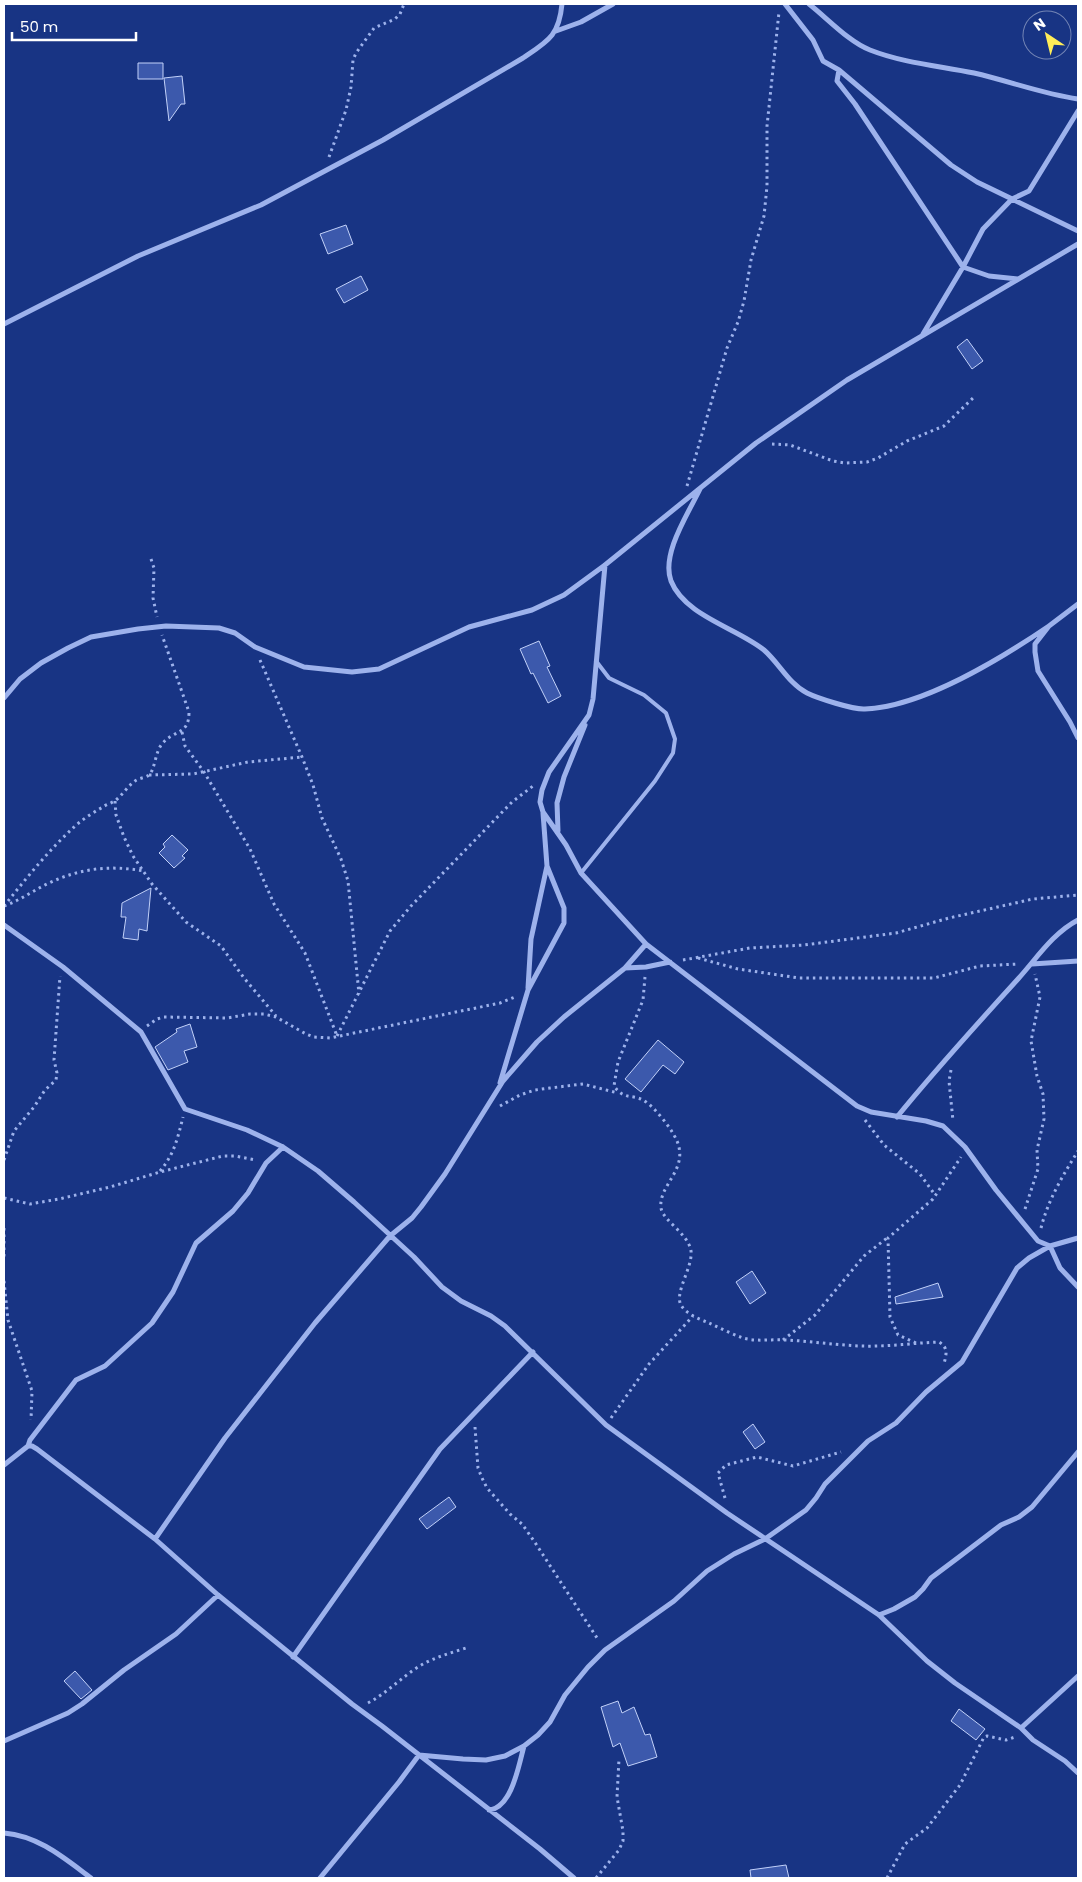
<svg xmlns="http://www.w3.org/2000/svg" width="1082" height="1882" viewBox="0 0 1082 1882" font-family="Poppins,sans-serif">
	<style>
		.building { fill: #3c59ac; stroke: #c2d1f9 }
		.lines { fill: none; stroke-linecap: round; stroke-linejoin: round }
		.path { stroke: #9db2ec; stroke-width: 3; stroke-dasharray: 2.5 4; stroke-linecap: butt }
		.service { stroke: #9db2ec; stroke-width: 4 }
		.minor { stroke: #9db2ec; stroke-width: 5 }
	</style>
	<rect width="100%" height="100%" fill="#183484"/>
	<path class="building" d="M 138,63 L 163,63 L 163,79 L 138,79 Z
		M 182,76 L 185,104 L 181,104 L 169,121 L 164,78 Z
		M 346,225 L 353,244 L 328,254 L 320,234 Z
		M 361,276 L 368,290 L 344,303 L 336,289 Z
		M 967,339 L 983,361 L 972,369 L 957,347 Z
		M 539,641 L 550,666 L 547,667 L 561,696 L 548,703 L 533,673 L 531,674 L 520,649 Z
		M 172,835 L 188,850 L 182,856 L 185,858 L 174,868 L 159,853 L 165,847 L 163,844 Z
		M 151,888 L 147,931 L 139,929 L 138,940 L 123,938 L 126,917 L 121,917 L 122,903 Z
		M 190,1024 L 197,1047 L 184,1051 L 188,1062 L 168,1070 L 155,1047 L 177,1032 L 176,1029 Z
		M 658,1040 L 684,1062 L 675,1074 L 663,1065 L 641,1092 L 625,1079 Z
		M 752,1271 L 766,1293 L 750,1304 L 736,1282 Z
		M 938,1283 L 943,1297 L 896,1304 L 895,1297 Z
		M 753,1424 L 765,1442 L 755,1449 L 743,1432 Z
		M 449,1497 L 456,1507 L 427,1529 L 419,1519 Z
		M 75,1671 L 92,1690 L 81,1699 L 64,1681 Z
		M 618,1701 L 622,1713 L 634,1707 L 645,1735 L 650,1734 L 657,1757 L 628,1766 L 620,1743 L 613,1747 L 601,1707 Z
		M 959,1709 L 985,1729 L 976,1740 L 951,1721 Z
		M 786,1865 L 789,1878 L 751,1878 L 750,1870 Z"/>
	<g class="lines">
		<path class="path" d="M 329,157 L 346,110 L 351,87 L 353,60 L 356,53 L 374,28 L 395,19 L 400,14 L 404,4
			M 772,444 L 790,445 L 833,461 L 845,463 L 867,462 L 878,458 L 907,441 L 944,426 L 973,398
			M 687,486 L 727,348 L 738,322 L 744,301 L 751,260 L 764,216 L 767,186 L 767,126 L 779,12
			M 151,559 L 154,568 L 153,598 L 157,617
			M 260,660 L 302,757 L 313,785 L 322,818 L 341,859 L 348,881 L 359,994
			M 182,732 L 185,746 L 204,772 L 250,849 L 274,904 L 305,953 L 337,1036
			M 149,775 L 193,774 L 248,762 L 302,757
			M 115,801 L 116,815 L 124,837 L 133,856 L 152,884 L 186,922 L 221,946 L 244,978 L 276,1016
			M 4,906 C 25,880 47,852 72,829 C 80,821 92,813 103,807 C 107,804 112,803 116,800 C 123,794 128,786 135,781 C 139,778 145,778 149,775 C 155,770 155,752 162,744 C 174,729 189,736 189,712 L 162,635
			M 4,906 C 21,900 34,890 49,883 C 81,868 110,865 144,871
			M 698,958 L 738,969 L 799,978 L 934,978 L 980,966 L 1018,964
			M 683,960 L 750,948 L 804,945 L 896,933 L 949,918 L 1033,899 L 1078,895
			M 645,977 L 643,1000 L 618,1062 L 614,1086 C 624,1100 631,1094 643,1100 C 654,1106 672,1129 677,1141 C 689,1170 658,1185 661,1208 C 663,1221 688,1233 691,1251 C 693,1267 674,1293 681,1305 C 686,1314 699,1319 709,1323 C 720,1328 732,1334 743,1338 C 757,1342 771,1339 785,1340 C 810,1341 835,1345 860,1346 C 886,1347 913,1343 939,1342 C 949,1348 946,1355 944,1364
			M 147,1026 L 157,1019 L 164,1017 L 227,1018 L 250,1014 L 264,1014 L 276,1017 L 306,1034 L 314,1037 L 330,1038 L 500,1003 L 515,997
			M 337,1036 L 390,931 L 411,906 L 512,802 L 533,786
			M 951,1070 L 949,1081 L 953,1121
			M 500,1106 L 520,1095 L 535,1090 L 550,1088 L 583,1084 L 618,1093
			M 865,1120 L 884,1145 L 920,1174 L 935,1195
			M 4,1160 L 14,1131 L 34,1107 L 45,1090 L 56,1080 L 57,1073 L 54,1060 L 60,976
			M 160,1171 C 174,1155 178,1137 183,1117
			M 4,1198 L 30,1204 L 59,1199 L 110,1187 L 160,1172 L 223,1156 L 235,1156 L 256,1160
			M 1025,1209 L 1038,1169 L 1037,1150 L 1044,1119 L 1043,1094 L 1037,1076 L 1031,1041 L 1040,997 L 1035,974
			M 4,1228 L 4,1257
			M 1041,1228 C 1048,1200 1063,1175 1078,1151
			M 4,1281 L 8,1320 L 32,1391 L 31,1420
			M 783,1340 L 815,1315 L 864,1256 L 887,1238
			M 916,1343 L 898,1335 L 890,1317 L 888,1238 L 933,1199 L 961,1157
			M 611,1418 L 649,1364 L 693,1316
			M 475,1427 L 478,1468 L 482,1478 L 487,1488 L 510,1514 L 522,1524 L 534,1541 L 599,1641
			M 725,1498 L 718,1473 L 726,1465 L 757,1457 L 793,1466 L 841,1452
			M 368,1703 C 385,1694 399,1680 415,1669 C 431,1658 448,1654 466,1648
			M 596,1878 L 619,1850 L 623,1841 L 623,1831 L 617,1797 L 619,1759
			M 887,1878 L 905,1844 L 927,1828 L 960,1785 L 984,1737 L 987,1736 L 1006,1740 L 1015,1737"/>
		<path class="service" d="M 581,873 L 655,781 L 673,753 L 675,739 L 666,713 L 644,695 L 609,678 L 596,661"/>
		<path class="minor" d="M 785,4 L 813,40 L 823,61 L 839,70 L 837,81 L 855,104 L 963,267 L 989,276 L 1018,279
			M 809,4 C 827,18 849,42 870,50 C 903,63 940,66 974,73 C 1009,81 1043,94 1078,99
			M 556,31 L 581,22 L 613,4
			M 839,70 L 951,165 L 977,182 L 1078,231
			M 4,324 L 138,256 L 261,205 L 383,140 L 523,58 C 548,41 559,36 562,4
			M 923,334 L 963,267 L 983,229 L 1012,199 L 1029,191 L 1078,111
			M 700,489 C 688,514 661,554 671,581 C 685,616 737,628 764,650 C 779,663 789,684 807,693 C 817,698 854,710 865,709 C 922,707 1002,658 1049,626
			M 605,565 L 593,699 L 589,715 L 549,772 L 542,790 L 540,802 L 543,812 L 566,845 L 581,873 L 646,944 L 857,1106 L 871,1112 L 926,1121 L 943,1126 L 965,1147 L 996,1190 L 1038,1241 L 1050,1246 L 1060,1268 L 1078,1287
			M 1078,604 L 1049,626 L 1035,644 L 1035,652 L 1038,671 L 1070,722 L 1078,738
			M 4,698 L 20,679 L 41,663 L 68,648 L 91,637 L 138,629 L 166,626 L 219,628 L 235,633 L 255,647 L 304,667 L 352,672 L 379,669 L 469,627 L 532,610 L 564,595 L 605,565 L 756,443 L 847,380 L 1078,244
			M 558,831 L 557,803 L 564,777 L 585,725
			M 4,925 L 63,967 L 141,1032 L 185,1109 L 247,1130 L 283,1147 L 318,1171 L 354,1202 L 414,1257 L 442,1287 L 461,1301 L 491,1316 L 505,1326 L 606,1425 L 727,1513 L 879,1615 L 927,1661 L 955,1683 L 1021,1728 L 1033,1740 L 1065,1761 L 1078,1773
			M 1032,964 L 1078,961
			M 625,968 L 646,967 L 670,962
			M 528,988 L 531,939 L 547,866
			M 500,1083 L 528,990 L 564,923 L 564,908 L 547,866 L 543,813
			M 897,1117 C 936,1069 977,1024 1018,979 C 1037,958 1053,933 1078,920
			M 28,1446 L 30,1440 L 76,1380 L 105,1366 L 152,1323 L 173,1292 L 196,1243 L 233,1211 L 248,1193 L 266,1163 L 283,1147
			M 4,1465 L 28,1446 L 32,1446 L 37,1449 L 155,1539 L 218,1595 L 352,1704 L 382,1726 L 540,1849 L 574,1878
			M 155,1539 L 225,1438 L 315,1323 L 390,1236 L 412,1218 L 421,1207 L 445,1174 L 503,1081 L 537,1042 L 564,1017 L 625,968 L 646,944
			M 879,1615 L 894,1609 L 915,1597 L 923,1589 L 931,1578 L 959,1557 L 1001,1525 L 1019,1517 L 1032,1507 L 1078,1452
			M 293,1657 L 440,1449 L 533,1352
			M 1021,1728 L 1078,1676
			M 4,1741 L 68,1713 L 82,1704 L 124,1670 L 176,1634 L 218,1595
			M 489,1810 C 512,1808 519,1764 524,1746
			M 4,1833 C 39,1836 64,1858 91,1878
			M 320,1878 L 399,1782 L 419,1755 L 463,1759 L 486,1760 L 505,1756 L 524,1746 L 538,1735 L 550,1722 L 565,1695 L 588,1667 L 605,1650 L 674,1601 L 707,1571 L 734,1554 L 765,1539 L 806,1510 L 816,1498 L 825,1484 L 868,1441 L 896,1423 L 926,1392 L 962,1362 L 1017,1268 L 1029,1258 L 1050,1246 L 1078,1238"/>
	</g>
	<rect width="1082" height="1882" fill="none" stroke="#ffffff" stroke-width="10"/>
	<g transform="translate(1047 35) rotate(325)"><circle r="24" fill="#183484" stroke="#7485b5"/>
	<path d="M0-4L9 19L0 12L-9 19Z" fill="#ffed58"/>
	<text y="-8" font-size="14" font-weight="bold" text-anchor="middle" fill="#ffffff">N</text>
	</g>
	<path d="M12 32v8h124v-8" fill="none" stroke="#ffffff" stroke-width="2.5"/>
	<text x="20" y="32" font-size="15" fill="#ffffff" stroke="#183484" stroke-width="4" paint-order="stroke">50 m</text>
</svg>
